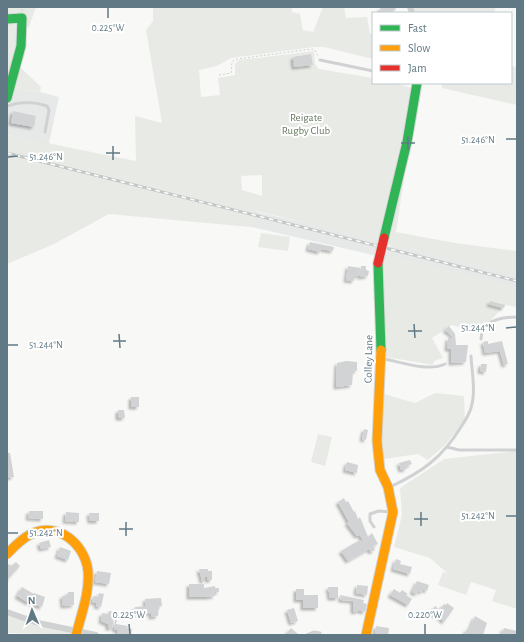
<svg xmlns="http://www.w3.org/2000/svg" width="524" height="642" viewBox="0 0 524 642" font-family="'Alegreya Sans',sans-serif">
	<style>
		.built { fill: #e7e9e9 }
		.green { fill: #e8ebe5; fill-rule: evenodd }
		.building { fill: #d1d3d4; filter: url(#shadow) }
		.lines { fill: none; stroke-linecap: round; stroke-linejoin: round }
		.fast-casing { stroke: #d4d6d6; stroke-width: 11 }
		.slow-casing { stroke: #d4d6d6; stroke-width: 11 }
		.path { stroke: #cecfd0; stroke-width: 1; stroke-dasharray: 2 2; stroke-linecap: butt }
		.lane { stroke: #d0d1d2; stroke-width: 3 }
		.street { stroke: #d0d1d2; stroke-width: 6 }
		.fast { stroke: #30b455; stroke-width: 9 }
		.slow { stroke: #ff9f0a; stroke-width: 9 }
		.rail-casing { stroke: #c5c7c7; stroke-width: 3 }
		.rail { stroke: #fff; stroke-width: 1.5; stroke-dasharray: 4.5; stroke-linecap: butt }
		.jam-bridge-casing { stroke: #d4d6d6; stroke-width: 11; stroke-linecap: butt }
		.jam-bridge { stroke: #e5322d; stroke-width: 9 }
		.ticks { fill: none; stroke: #607984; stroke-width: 1.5 }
		.labels { text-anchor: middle; stroke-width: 4; stroke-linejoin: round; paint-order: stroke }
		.park-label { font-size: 11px; fill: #687b60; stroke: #fff }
		.street-label { font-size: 11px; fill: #607984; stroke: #fff }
		.ticks-label { font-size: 10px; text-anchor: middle; fill: #607984; stroke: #fff; stroke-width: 4; stroke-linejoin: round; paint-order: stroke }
	</style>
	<defs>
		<filter id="shadow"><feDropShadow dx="-2.5" dy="2.5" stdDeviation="1" flood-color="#0004"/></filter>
	</defs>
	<rect width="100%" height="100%" fill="#f8f8f7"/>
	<path class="built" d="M 13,89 L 40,92 L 59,97 L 49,143 L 258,212 L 380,241 L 377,256 L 7,170 L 11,135 L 7,135 L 7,112 Z
		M 393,239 L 517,251 L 517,306 L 384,259 Z"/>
	<path class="green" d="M 7,7 L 36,7 L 29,27 L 24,29 L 24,15 L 7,17 Z
		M 153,7 L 292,7 L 292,12 L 300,14 L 303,30 L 313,32 L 323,7 L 344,7 L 346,18 L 367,17 L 370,34 L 373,34 L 373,59 L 324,47 L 315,47 L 231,58 L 217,66 L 199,70 L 201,97 L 220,95 L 218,78 L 235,75 L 235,64 L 239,60 L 314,51 L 315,64 L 319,69 L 373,78 L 373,83 L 394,83 L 412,88 L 410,113 L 399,163 L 406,165 L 396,232 L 455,243 L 516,251 L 517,277 L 257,211 L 250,227 L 109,214 L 54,244 L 7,264 L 7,135 L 136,161 L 135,116 L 162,123 L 146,30 L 153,21 ZM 262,175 L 262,196 L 242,190 L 241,176 Z
		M 410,7 L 496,7 L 494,13 L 412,13 Z
		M 7,22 L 16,22 C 21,45 14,64 7,86 Z
		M 511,66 L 517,67 L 517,105 L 442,88 L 442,83 L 511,83 Z
		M 20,67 L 41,87 L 40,92 L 13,89 Z
		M 261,233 L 290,237 L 288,251 L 258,247 Z
		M 383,254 L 517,287 L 517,307 L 505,305 L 479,333 L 452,325 L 432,338 L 443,358 L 434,361 L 433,365 L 386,357 L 381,274 Z
		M 435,393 L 464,396 L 465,421 L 445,445 L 428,460 L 418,454 L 384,459 L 381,429 L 384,394 L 415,403 Z
		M 318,434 L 332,437 L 325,466 L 311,462 Z
		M 517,451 L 517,609 L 492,601 L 496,590 L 471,582 L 466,595 L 438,585 L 443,572 L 447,573 L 430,558 L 394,547 L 402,515 L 400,488 L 444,459 Z
		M 7,614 L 83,635 L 7,633 Z"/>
	<path class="building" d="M 395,7 L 396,10 L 381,13 L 380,8 Z
		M 311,54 L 313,65 L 294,67 L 293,57 Z
		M 13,111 L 36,116 L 34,127 L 11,123 Z
		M 310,242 L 334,247 L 333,251 L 321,249 L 320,252 L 308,249 Z
		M 348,266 L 360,268 L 359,276 L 355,275 L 354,281 L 346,280 Z
		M 361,266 L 366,266 L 366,270 L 369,271 L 368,276 L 360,277 Z
		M 490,301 L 505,305 L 504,308 L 489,304 Z
		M 449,326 L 455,334 L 456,345 L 468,345 L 466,362 L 451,363 L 451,349 L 447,349 L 448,338 L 452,338 L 452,335 L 445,330 Z
		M 488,341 L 488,344 L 502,341 L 508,364 L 504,365 L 500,351 L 485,353 L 483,342 Z
		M 346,361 L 357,362 L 357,371 L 349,370 L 353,372 L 352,385 L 336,387 L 337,363 Z
		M 481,364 L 487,364 L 486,372 L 480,371 Z
		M 131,397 L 139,397 L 139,407 L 131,407 Z
		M 118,410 L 124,410 L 125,418 L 118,418 Z
		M 364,429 L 368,430 L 366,440 L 362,439 Z
		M 7,453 L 10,453 L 14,477 L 7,478 Z
		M 410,460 L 412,464 L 406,466 L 407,469 L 401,470 L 399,463 Z
		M 347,462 L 358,465 L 357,473 L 345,470 Z
		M 344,498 L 346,502 L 348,501 L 354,512 L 355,511 L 358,519 L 360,517 L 368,537 L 372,533 L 378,544 L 373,546 L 375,550 L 371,552 L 369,549 L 348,561 L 341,551 L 360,540 L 361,542 L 363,541 L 360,535 L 357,536 L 347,523 L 349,522 L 338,502 Z
		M 29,511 L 43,511 L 43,519 L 28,518 Z
		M 66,512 L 79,513 L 79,522 L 65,521 Z
		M 89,513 L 99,513 L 99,521 L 90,521 Z
		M 49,540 L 51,547 L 41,549 L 39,543 Z
		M 60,547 L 71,551 L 68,560 L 57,556 Z
		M 396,559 L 401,561 L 400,564 L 412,567 L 410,574 L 393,569 Z
		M 16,562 L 20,566 L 7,580 L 9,581 L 7,583 L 7,566 L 9,564 L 11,566 Z
		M 199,569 L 208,569 L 208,571 L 212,571 L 212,580 L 207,580 L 207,577 L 205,577 L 205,581 L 202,581 Z
		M 97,571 L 111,573 L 109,584 L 95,582 Z
		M 417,581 L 429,585 L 427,591 L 423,589 L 422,592 L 418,591 L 417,594 L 412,592 Z
		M 189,584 L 204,584 L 204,588 L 215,586 L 215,588 L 219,588 L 219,592 L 215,592 L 215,596 L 208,597 L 189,597 Z
		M 357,585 L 368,586 L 367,595 L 356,593 Z
		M 22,587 L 34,594 L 29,603 L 17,596 Z
		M 328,587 L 338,587 L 338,598 L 330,598 Z
		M 296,589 L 304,589 L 304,595 L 318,595 L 318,608 L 303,608 L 303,600 L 296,600 Z
		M 394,589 L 400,593 L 402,590 L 408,594 L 406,595 L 412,599 L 408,605 L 390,595 Z
		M 68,592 L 74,592 L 74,605 L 63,606 L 62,596 L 68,595 Z
		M 34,593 L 45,597 L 42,607 L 31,603 Z
		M 99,593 L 104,594 L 101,607 L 96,606 L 97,603 L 92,602 L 93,596 L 98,597 Z
		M 340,595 L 364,600 L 363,603 L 367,604 L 365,612 L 358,610 L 357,612 L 353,611 L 353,601 L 341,600 Z
		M 161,598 L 162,606 L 159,606 L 158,616 L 151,617 L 151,613 L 135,614 L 135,607 L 146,606 L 145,599 Z
		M 447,603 L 454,608 L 444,622 L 437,614 L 436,616 L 431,612 L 435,606 L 440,610 L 444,604 L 446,605 Z
		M 294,608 L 298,621 L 291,623 L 287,610 Z
		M 109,611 L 115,612 L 112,628 L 108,628 L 108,624 L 101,621 L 102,613 L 108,614 Z
		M 475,616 L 487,623 L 483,635 L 464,635 L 467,629 L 469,630 Z
		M 115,619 L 117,620 L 116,624 L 128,626 L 127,628 L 132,629 L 131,635 L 117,634 L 118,630 L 114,629 Z
		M 376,626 L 389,628 L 388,635 L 375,635 Z
		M 291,628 L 299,635 L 286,634 Z
		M 504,628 L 517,631 L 516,635 L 501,635 Z"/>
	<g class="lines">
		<g class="fast-casing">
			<path id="fast" d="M 7,19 L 22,18 L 21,46 L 7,98
				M 384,238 L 407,142 L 417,83
				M 378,263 L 381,350"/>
		</g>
		<g class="slow-casing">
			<path id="slow" d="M 7,554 C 14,547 21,539 31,534 C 58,521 85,544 88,571 C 90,592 81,615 76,635
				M 366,635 L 393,512 L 388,487 L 380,470 L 377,441 L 381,350"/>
		</g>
		<path class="path" d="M 22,11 L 22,7
			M 219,75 L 231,73 L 232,62 L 237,59 L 312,49 L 315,50 L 318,56"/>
		<path class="lane" d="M 320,60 L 373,71
			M 7,106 C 21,101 33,101 47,106 L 49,110 L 45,132
			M 481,339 C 482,320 502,317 517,317
			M 384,359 C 401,362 428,372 445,364
			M 447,447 L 459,450 L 517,450
			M 390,487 C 422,472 442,458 461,427 C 465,421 469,415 471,408 C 476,392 472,373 471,356
			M 374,527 L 370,521 L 370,514 L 379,511 L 391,512
			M 307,635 L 314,632 L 320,633 L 320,635"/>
		<path class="street" d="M 410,7 L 412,13
			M 7,612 L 38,623 L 96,635"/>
		<use href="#fast" class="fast"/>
		<use href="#slow" class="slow"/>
		<g class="rail-casing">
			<path id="rail" d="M 7,153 L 517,281"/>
		</g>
		<use href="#rail" class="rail"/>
		<g class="jam-bridge-casing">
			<path id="jam-bridge" d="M 378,263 L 384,238"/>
		</g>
		<use href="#jam-bridge" class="jam-bridge"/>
	</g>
	<path class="ticks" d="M 108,8 L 108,18M 408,136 L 408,150M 506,139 L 516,139M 401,143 L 415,143M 113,146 L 113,160M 106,153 L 120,153M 8,157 L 18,156M 414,324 L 415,338M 506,328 L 516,327M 408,331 L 422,331M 119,334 L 120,348M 113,341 L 126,341M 8,345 L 18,345M 421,512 L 421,526M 506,516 L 516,516M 414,519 L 428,519M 126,522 L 126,536M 119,529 L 133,529M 8,533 L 18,533M 129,624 L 130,634M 425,624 L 425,634"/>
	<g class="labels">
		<g class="park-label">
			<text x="306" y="121">Reigate<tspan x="306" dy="13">Rugby Club</tspan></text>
		</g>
		<g class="street-label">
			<text transform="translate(368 359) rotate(-89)" y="4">Colley Lane</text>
		</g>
	</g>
	<g class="ticks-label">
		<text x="108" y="31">0.225°W</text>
		<text x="478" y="143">51.246°N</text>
		<text x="46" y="160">51.246°N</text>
		<text x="478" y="331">51.244°N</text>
		<text x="46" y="348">51.244°N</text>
		<text x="478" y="519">51.242°N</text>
		<text x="46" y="536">51.242°N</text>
		<text x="129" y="618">0.225°W</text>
		<text x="425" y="618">0.220°W</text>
	</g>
	<rect width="524" height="642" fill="none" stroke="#607984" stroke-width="16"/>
	<rect x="372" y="12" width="140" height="72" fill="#ffffff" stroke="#bfc9ce"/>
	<rect x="380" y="25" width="20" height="6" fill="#30b455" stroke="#bfc9ce"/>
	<text x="408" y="32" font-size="12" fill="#607984">Fast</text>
	<rect x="380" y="45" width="20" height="6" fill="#ff9f0a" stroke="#bfc9ce"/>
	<text x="408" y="52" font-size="12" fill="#607984">Slow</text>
	<rect x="380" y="65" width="20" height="6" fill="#e5322d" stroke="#bfc9ce"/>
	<text x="408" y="72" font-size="12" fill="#607984">Jam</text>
	<g transform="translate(32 610) rotate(358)" stroke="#ffffff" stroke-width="3" paint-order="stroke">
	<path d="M0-3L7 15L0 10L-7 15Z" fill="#607984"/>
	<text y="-6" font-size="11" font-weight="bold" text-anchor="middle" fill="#607984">N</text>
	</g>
</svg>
